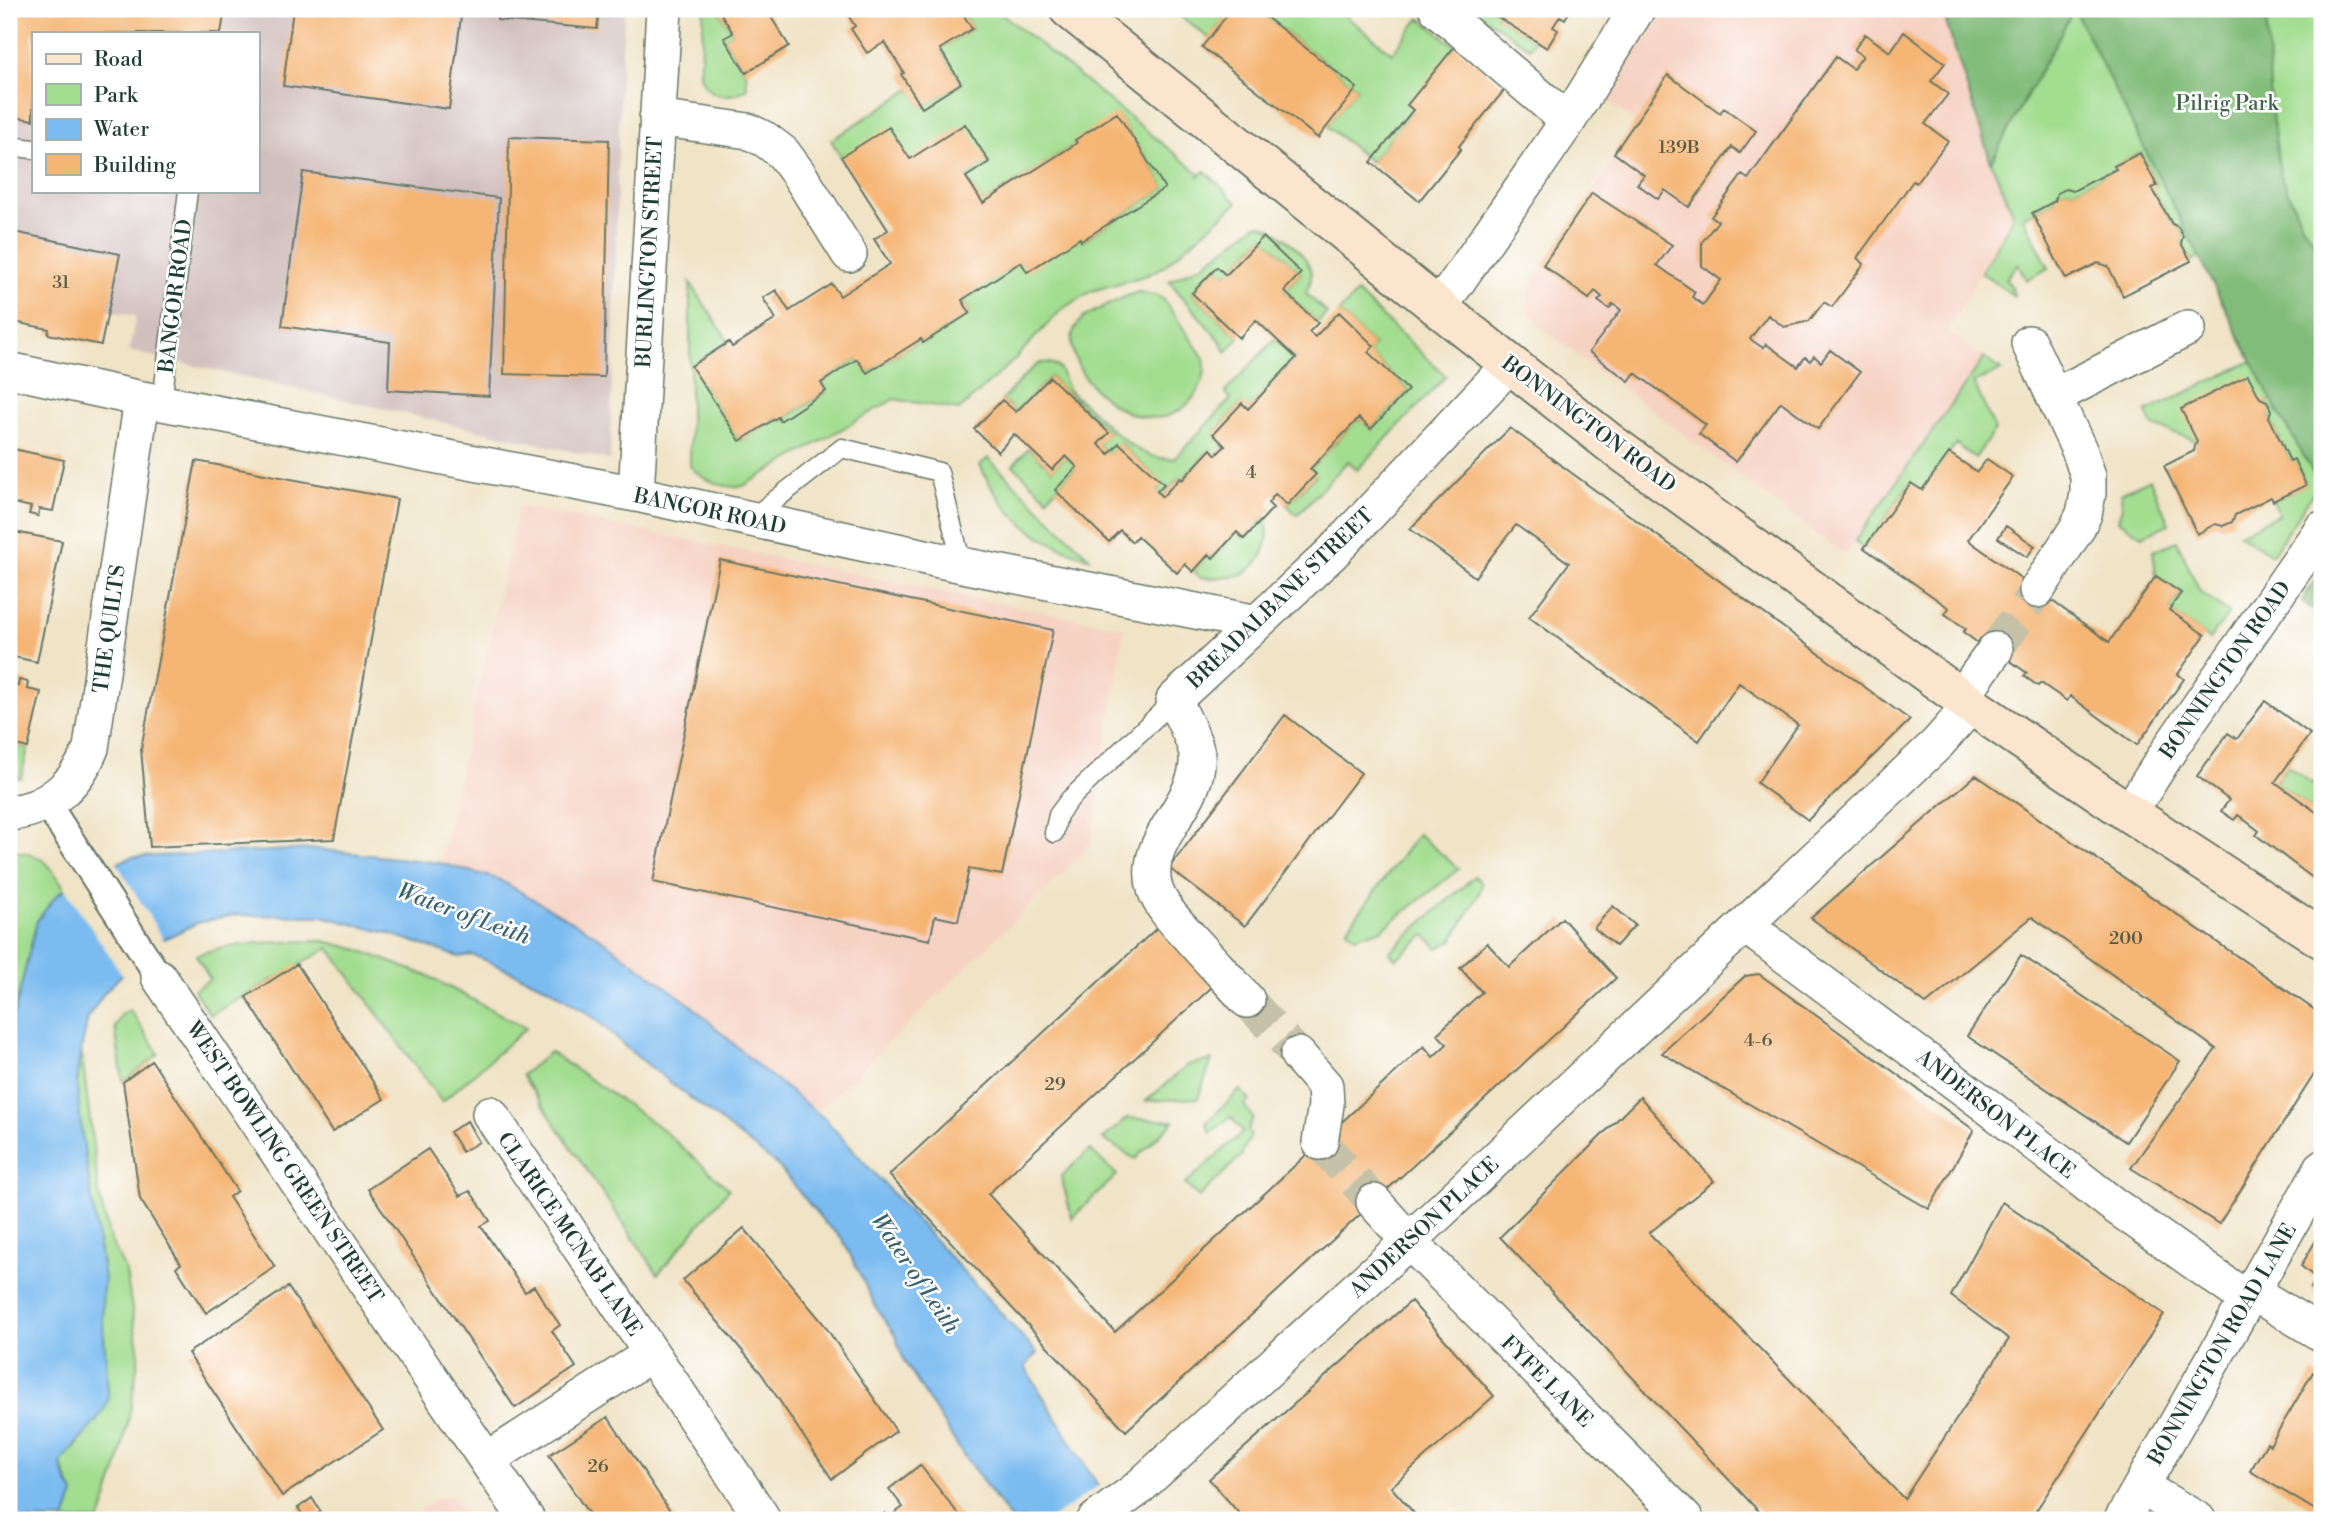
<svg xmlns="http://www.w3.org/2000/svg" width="2331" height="1529" viewBox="0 0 2331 1529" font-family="'Libre Bodoni',serif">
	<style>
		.built { fill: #f6d2c3 }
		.industrial { fill: #d1bfbd; fill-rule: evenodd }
		.green { fill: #a3dd90; stroke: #618d62; stroke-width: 2 }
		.forest { fill: #82bc7a; stroke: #507c57; stroke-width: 2 }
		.water { fill: #7cbbf0; stroke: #4e7c92; stroke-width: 2 }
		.pier { fill: #f0e3c6 }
		.building { fill: #f5b575 }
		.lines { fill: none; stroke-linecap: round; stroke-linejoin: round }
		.minor-tunnel { stroke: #c6c2a9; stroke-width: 35; stroke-dasharray: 35 18; stroke-linecap: butt }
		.service-casing { stroke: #687767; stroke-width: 21 }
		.pedestrian-casing { stroke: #687767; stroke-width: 30 }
		.minor-casing { stroke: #687767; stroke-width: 38 }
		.secondary-casing { stroke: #687767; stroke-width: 42 }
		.service { stroke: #fff; stroke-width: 18 }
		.pedestrian { stroke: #fff; stroke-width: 26 }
		.minor { stroke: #fff; stroke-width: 35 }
		.secondary { stroke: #fce5cf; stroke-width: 38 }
		.labels { text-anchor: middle; stroke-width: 5; stroke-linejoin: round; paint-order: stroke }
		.number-label { font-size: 18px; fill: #545b44 }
		.park-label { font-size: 21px; fill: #40654b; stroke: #fff }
		.street-label { font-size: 21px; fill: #1f3d34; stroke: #fff }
		.water-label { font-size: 23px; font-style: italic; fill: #3b636c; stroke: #fff }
	</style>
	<rect width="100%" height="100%" fill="#fff"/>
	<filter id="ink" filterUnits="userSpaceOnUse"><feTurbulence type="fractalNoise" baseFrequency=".0143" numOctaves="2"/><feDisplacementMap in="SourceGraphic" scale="14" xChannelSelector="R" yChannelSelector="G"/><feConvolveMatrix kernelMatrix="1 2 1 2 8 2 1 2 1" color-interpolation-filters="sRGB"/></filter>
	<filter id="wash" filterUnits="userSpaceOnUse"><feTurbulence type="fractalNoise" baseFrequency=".00686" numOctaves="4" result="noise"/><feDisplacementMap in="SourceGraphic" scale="28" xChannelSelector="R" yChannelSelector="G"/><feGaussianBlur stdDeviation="1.57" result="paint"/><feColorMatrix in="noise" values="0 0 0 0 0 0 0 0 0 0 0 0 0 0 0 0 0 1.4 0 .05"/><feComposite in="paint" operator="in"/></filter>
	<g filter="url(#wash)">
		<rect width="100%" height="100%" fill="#f0e3c6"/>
		<path class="built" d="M 1662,9 L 1942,9 L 1991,162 L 2013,213 L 2009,225 L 1947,331 L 1984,358 L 1845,555 L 1538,325 L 1528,309 L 1528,297 L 1535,279 L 1617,155 L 1614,153 L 1635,121 L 1608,102 L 1630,60 Z
			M 519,506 L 1124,628 L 1091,845 L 825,1105 L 815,1111 L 759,1067 L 498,879 L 440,863 Z
			M 453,1496 L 470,1520 L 407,1520 L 435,1499 Z"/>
		<path class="industrial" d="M 9,9 L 625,9 L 620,80 L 610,460 L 129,351 L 136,316 L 108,310 L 120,254 L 9,231 ZM 33,33 L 257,33 L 257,191 L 33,191 Z"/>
		<path class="green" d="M 704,9 L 718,9 L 733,33 L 724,38 L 746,73 L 747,89 C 728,99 708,99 700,75 Z
			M 960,9 L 996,9 L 1200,174 L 1198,178 L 1205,171 L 1237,203 L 1163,267 L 1147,275 L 1092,291 L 1062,309 L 1011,363 L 959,410 L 894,399 L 743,486 C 727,490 700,479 690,466 L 690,282 L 729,342 L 692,366 L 740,441 L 778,417 L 781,421 L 826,392 L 821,383 L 857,359 L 867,373 L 921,339 L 924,343 L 970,313 L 962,299 L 1021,262 L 1080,238 L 1082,241 L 1165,188 L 1117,114 L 1077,143 L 983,203 L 966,177 L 989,162 L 841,157 L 831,140 L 911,89 L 922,107 L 961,83 L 940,49 L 972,29 Z
			M 1171,9 L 1232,9 L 1209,38 Z
			M 1256,9 L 1337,9 L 1392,53 L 1420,18 L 1455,46 L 1413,110 L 1371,162 L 1327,126 L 1357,88 Z
			M 1472,9 L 1500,9 L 1496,16 L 1535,40 L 1529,48 Z
			M 1942,9 L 2322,9 L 2322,488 L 2319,484 L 2272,555 L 2239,534 L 2279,514 L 2273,501 L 2306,484 L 2294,460 L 2290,461 L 2269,417 L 2271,410 L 2267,401 L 2197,441 L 2153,426 L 2146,412 L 2252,361 L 2200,257 L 2191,261 L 2181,243 L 2183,235 L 2178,227 L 2172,224 L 2152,188 L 2157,185 L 2140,153 L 2115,166 L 2116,169 L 2073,191 L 2066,189 L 2057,193 L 2055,201 L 2023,217 L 2049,268 L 2026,280 L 2018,264 L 2005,279 L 2012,287 L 2014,296 L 1981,272 L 2009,225 L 2013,213 L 1991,162 Z
			M 1257,224 C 1272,224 1304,252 1309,266 C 1314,275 1310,284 1306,293 L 1327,313 L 1318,323 L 1284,291 L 1301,273 L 1263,237 L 1226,275 L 1217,267 L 1192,293 L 1239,338 L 1226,352 L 1221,342 L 1169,281 L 1204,264 Z
			M 1138,292 L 1156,295 L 1163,299 L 1204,358 C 1207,373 1202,387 1193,398 C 1143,460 1043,360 1080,321 C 1088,313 1126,296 1138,292 Z
			M 1357,293 L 1446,376 L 1357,470 L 1348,461 L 1297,515 L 1287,505 L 1316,475 L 1310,469 L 1359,418 L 1371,429 L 1408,390 L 1368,352 L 1374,346 L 1339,312 Z
			M 1275,339 L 1296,358 L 1248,409 L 1241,404 L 1213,434 L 1225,446 L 1216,455 L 1210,449 L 1182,480 L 1179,478 L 1162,497 L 1157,491 L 1163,484 L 1120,443 L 1109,454 L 1098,444 L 1109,432 L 1050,377 L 1016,412 L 1002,400 C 1011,391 1031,366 1041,363 C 1047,362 1052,363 1057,366 C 1064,372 1064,383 1069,390 C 1076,398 1085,404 1093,412 C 1115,432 1142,463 1175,458 L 1231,399 L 1225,392 Z
			M 1984,358 L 2002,370 L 1974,383 L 1995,430 L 1975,458 L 1956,444 L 1922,490 L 1910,483 L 1864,548 L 1855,541 Z
			M 1029,448 L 1052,470 L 1066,456 L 1077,467 L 1047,498 L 1013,465 Z
			M 988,458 L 1091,559 C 1036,540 1005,519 980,465 Z
			M 2150,479 L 2169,524 L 2142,536 L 2118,520 L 2122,507 L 2121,493 Z
			M 1265,517 C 1273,542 1262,569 1235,576 C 1224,578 1211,578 1200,578 L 1193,572 L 1209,554 L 1213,558 L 1237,532 L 1244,539 Z
			M 2177,541 L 2200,592 L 2229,613 L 2210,639 L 2169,610 L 2181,593 L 2156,576 L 2153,551 Z
			M 9,743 L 28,748 L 21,778 L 9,776 Z
			M 2288,766 L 2313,784 L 2322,771 L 2322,809 L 2319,814 L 2275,782 Z
			M 1418,834 L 1459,869 L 1381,930 L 1360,935 L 1356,938 L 1347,929 Z
			M 9,850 C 45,856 46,859 65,889 L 56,896 L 37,921 L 12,1023 L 9,1074 Z
			M 1475,876 L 1482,884 L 1479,894 L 1452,941 L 1438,948 L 1425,935 L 1396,959 L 1389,952 Z
			M 324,941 L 359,950 L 430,977 L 526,1028 L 442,1102 L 329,948 L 210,1015 L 194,990 L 210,979 L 196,955 C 237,941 282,942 324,941 Z
			M 130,1010 L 159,1054 L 123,1082 L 115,1027 L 122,1014 Z
			M 81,1048 L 99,1194 L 110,1239 L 126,1272 L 139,1354 L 131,1407 L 119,1462 L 100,1520 L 65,1520 L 74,1494 L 61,1464 L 63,1458 L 76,1447 L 87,1430 L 96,1422 L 108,1400 L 103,1336 L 102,1294 L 104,1279 L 81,1129 L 77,1087 Z
			M 550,1052 L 658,1126 L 729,1189 L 658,1274 L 522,1075 Z
			M 1212,1060 L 1198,1098 L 1146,1101 L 1188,1065 Z
			M 1240,1090 L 1250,1100 L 1244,1105 L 1253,1118 L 1248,1129 L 1251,1136 L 1244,1148 L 1242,1155 L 1199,1197 L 1185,1184 L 1243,1132 L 1231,1117 L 1210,1133 L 1206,1123 Z
			M 1127,1118 L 1174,1121 L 1135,1159 L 1103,1139 Z
			M 1090,1150 L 1117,1175 L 1072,1218 L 1061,1176 Z"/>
		<path class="forest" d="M 1942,9 L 2266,9 L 2271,106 L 2280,174 L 2302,224 L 2322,256 L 2322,488 L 2272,401 L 2074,9 L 1991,162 Z
			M 2322,569 L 2322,616 L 2302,601 Z"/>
		<path class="water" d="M 315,849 L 440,863 L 498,879 L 596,935 L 691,1005 L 759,1067 L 825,1119 L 1037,1353 L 1025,1367 L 1119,1520 L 1011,1520 L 962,1453 L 904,1361 L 896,1337 L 877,1309 L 842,1238 L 825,1223 L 778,1166 L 629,1050 L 596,1019 L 549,988 L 473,955 L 459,957 L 388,933 L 322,916 L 234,915 L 197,923 L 150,946 L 104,993 L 88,1018 L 78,1065 L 77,1087 L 81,1129 L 104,1279 C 99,1312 106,1344 107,1377 C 107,1384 109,1392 108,1399 C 106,1417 61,1456 61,1464 C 62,1474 70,1486 74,1494 L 65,1520 L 9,1520 L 9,1074 L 12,1023 L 37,921 L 56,896 L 69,886 L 100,870 L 132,857 Z"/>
		<path class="pier" d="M 115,860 L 165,942 L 152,949 L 124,977 L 63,886 Z
			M 1101,1484 L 1122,1520 L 1049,1520 Z"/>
		<g id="blocks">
			<path class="building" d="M 9,9 L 225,9 L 221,33 L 33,33 L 33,120 L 9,116 Z
				M 293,9 L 462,9 L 449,109 L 283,86 Z
				M 497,9 L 599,9 L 597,29 L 497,20 Z
				M 718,9 L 766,9 L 789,46 L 746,73 L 724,38 L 733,33 Z
				M 844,9 L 960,9 L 972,29 L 940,49 L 961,83 L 922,108 L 901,74 L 904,73 L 885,42 L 867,53 L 851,29 L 855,26 Z
				M 1232,9 L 1256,9 L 1357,88 L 1318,138 L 1202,47 Z
				M 1500,9 L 1571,9 L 1565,19 L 1560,16 L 1553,27 L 1558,30 L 1547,48 L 1496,16 Z
				M 1904,32 L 1945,63 L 1931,81 L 1948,94 L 1925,124 L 1948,141 L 1916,183 L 1913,181 L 1857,258 L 1864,264 L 1832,307 L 1824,302 L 1809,321 L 1784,327 L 1768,315 L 1750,339 L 1763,348 L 1766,344 L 1798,367 L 1805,357 L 1810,361 L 1814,356 L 1821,362 L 1830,350 L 1860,372 L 1818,429 L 1781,402 L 1736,462 L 1699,434 L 1706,425 L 1635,373 L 1629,381 L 1589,352 L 1621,310 L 1613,304 L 1609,309 L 1598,301 L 1602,297 L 1595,291 L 1589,299 L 1543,265 L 1592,193 L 1672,245 L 1657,265 L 1695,292 L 1692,297 L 1703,305 L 1721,280 L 1702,266 L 1702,242 L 1718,221 L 1711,217 L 1742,175 L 1748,179 L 1836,57 L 1853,69 L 1863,56 L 1854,50 L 1865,34 L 1890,52 Z
				M 1455,46 L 1506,88 L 1459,146 L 1461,149 L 1419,201 L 1371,162 L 1413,110 L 1407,105 Z
				M 1668,75 L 1720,113 L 1724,108 L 1756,131 L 1740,153 L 1732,147 L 1689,207 L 1665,190 L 1658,199 L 1637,184 L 1644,175 L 1614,153 Z
				M 1117,113 L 1165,188 L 1081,241 L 1080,238 L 1027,272 L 1021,262 L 962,300 L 970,313 L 923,343 L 921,339 L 867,373 L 857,359 L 821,383 L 826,391 L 780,421 L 778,417 L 740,441 L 691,366 L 729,342 L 732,347 L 776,319 L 763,298 L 776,290 L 789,311 L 832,284 L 840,296 L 890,264 L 874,239 L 888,230 L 841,157 L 889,127 L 910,159 L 965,124 L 989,162 L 966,177 L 983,203 L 1077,143 L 1075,140 Z
				M 509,137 L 609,140 L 604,377 L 504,374 Z
				M 2140,153 L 2157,186 L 2152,188 L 2172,224 L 2178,227 L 2183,236 L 2181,243 L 2191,261 L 2123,296 L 2108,266 L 2098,263 L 2066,279 L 2032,213 L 2055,201 L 2057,193 L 2066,189 L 2073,191 L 2116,169 L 2114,166 Z
				M 303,172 L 499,198 L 489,396 L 388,390 L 390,342 L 282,326 Z
				M 9,231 L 120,254 L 101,345 L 48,334 L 49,329 L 9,321 Z
				M 1263,237 L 1301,273 L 1284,291 L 1318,323 L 1309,332 L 1315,337 L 1339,312 L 1374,346 L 1368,352 L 1408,390 L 1371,429 L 1359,418 L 1310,469 L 1316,474 L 1287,505 L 1275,494 L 1268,503 L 1273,508 L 1244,539 L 1237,532 L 1213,558 L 1209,554 L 1193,572 L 1185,564 L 1177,573 L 1137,536 L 1132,542 L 1120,530 L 1109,542 L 1055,490 L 1077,467 L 1066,456 L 1052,470 L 1014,434 L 998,452 L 974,429 L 1002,400 L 1016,412 L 1050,377 L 1109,433 L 1098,444 L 1109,454 L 1119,443 L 1164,484 L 1157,491 L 1162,497 L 1180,478 L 1182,480 L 1211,449 L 1216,455 L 1225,446 L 1213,434 L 1242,403 L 1248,409 L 1296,358 L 1256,320 L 1239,338 L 1192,293 L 1217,267 L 1226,275 Z
				M 2248,375 L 2260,398 L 2267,401 L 2271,410 L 2269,417 L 2290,461 L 2294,459 L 2306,485 L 2273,501 L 2271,497 L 2235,515 L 2232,522 L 2223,526 L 2215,524 L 2197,534 L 2164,466 L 2194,451 L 2195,446 L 2197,441 L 2181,409 Z
				M 1510,428 L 1910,720 L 1808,820 L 1757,783 L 1798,725 L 1739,683 L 1699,741 L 1529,617 L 1569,563 L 1516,525 L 1475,577 L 1410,529 Z
				M 9,448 L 64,460 L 53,511 L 39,509 L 38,516 L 29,514 L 31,507 L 9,502 Z
				M 1949,453 L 1977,472 L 1987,459 L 2013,477 L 1968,540 L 2109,642 L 2156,576 L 2181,593 L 2169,610 L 2205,635 L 2178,674 L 2184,679 L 2137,745 L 2070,696 L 2067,701 L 2041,683 L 2038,686 L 2024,676 L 2027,673 L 1995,650 L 1980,639 L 1978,643 L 1963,632 L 1966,629 L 1945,614 L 1949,608 L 1864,548 L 1911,483 L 1922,490 Z
				M 196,461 L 397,499 L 334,839 L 150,847 L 141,749 Z
				M 2006,526 L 2035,546 L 2027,557 L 1998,538 Z
				M 9,531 L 62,541 L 37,662 L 9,656 Z
				M 720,560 L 1053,630 L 1002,875 L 969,869 L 958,921 L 935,916 L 930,940 L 653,882 Z
				M 19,680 L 28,682 L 27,689 L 41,692 L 28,748 L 9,743 L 9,684 L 18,686 Z
				M 2265,701 L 2310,734 L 2275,782 L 2319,814 L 2322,809 L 2322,885 L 2256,835 L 2259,831 L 2246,821 L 2238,815 L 2234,820 L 2221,811 L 2229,800 L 2197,776 L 2228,733 L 2237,739 Z
				M 1285,715 L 1361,773 L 1245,926 L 1169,868 Z
				M 1976,775 L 2322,1015 L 2322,1062 L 2219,1224 L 2131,1168 L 2216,1049 L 2032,917 L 1926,1004 L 1811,918 Z
				M 1613,906 L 1635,925 L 1616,946 L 1594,928 Z
				M 1562,918 L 1616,978 L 1126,1431 L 889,1175 L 1158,927 L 1213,986 L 988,1194 L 1115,1332 L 1424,1046 L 1433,1057 L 1447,1044 L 1437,1034 L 1482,992 L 1460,968 L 1487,943 L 1509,967 Z
				M 2021,955 L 2180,1061 L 2126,1142 L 1967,1036 Z
				M 297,964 L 384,1099 L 332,1132 L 246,997 Z
				M 1759,974 L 1974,1130 L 1929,1209 L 1662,1053 L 1745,976 Z
				M 152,1061 L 237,1191 L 229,1197 L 275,1267 L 206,1313 L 176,1267 L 181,1264 L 140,1199 L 123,1082 Z
				M 1640,1097 L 1714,1181 L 1649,1233 L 1904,1499 L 2009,1339 L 1951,1296 L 2002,1202 L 2164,1314 L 2030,1520 L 1767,1520 L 1500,1237 Z
				M 467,1121 L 479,1142 L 462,1152 L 450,1132 Z
				M 428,1149 L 460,1196 L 470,1191 L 479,1204 L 490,1221 L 481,1226 L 525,1292 L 534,1286 L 546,1305 L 560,1325 L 552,1331 L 576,1367 L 515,1408 L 368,1189 Z
				M 744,1228 L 823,1323 L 896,1431 L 832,1479 L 761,1373 L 683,1280 Z
				M 2322,1230 L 2322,1296 L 2311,1288 L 2316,1278 L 2301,1266 Z
				M 288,1287 L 383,1430 L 282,1496 L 188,1353 Z
				M 1411,1301 L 1494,1396 L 1391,1487 L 1420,1520 L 1245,1520 L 1209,1479 Z
				M 2313,1372 L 2322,1378 L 2322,1514 L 2250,1471 L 2267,1443 L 2270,1445 Z
				M 608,1417 L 648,1478 L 676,1520 L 593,1520 L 549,1455 Z
				M 920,1465 L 963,1520 L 874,1520 L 885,1513 L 888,1518 L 903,1507 L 889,1489 Z
				M 312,1498 L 321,1512 L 306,1520 L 298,1508 Z"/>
		</g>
	</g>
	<g filter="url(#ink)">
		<use href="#blocks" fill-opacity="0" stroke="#687767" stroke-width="2"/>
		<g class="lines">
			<path class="minor-tunnel" d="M 1995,650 L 2037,590
				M 1247,1000 L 1298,1055
				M 1320,1142 L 1374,1202"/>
			<g class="service-casing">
				<path id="service" d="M 9,146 L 33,149
					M 162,402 L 188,191
					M 752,518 L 842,448 L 939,472 L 962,565
					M 1054,833 L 1058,815 L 1070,799 L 1174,700"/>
			</g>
			<g class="pedestrian-casing">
				<path id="pedestrian" d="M 46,802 L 159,977"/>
			</g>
			<g class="minor-casing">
				<path id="minor" d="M 1437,9 L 1568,121
					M 657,118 L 748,131 L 766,140 L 783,153 L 800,176 L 849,254
					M 1439,308 L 1568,121 L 1637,9
					M 2029,343 L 2080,452 L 2088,476 L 2088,494 L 2084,514 L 2076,530 L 2037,590
					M 9,370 L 142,399 L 636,494 L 962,565 L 1257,623
					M 2055,396 L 2188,328
					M 636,494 L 664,9
					M 1961,698 L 1995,650
					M 9,813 C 48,810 77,784 91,748 L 142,399
					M 2129,813 L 2173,744 L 2322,529
					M 1746,926 L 1986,1105 L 2111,1203 L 2248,1300
					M 159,977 L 527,1520
					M 1247,1000 C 1229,980 1211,961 1193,941 C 1179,925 1162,910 1155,889 C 1140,838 1201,805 1197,755 C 1196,742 1180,713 1174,700 L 1332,553 L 1510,364
					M 1298,1055 L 1325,1086 L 1326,1105 L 1320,1142
					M 490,1114 L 761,1516
					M 1374,1202 L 1409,1241 L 1686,1520
					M 2252,1292 L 2322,1334
					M 487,1460 L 651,1354
					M 2141,1487 L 2198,1520
					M 1095,1520 L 1136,1490 L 1409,1241 L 1938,743 L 1971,705
					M 2122,1520 L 2322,1168"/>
			</g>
			<g class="secondary-casing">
				<path id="secondary" d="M 1069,9 L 1439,308 L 1610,443 L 1971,705 L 2129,813 L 2322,939"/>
			</g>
			<use href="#service" class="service"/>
			<use href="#pedestrian" class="pedestrian"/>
			<use href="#minor" class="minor"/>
			<use href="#secondary" class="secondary"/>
		</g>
	</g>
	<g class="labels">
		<g class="number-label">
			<text x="1679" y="153">139B</text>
			<text x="61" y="288">31</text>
			<text x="1251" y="478">4</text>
			<text x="2126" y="944">200</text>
			<text x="1758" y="1046">4-6</text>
			<text x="1055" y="1090">29</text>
			<text x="598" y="1472">26</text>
		</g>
		<g class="park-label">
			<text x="2227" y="110">Pilrig Park</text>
		</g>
		<g class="street-label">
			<text transform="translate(649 252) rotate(-87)" y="7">BURLINGTON STREET</text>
			<text transform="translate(175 296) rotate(-83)" y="7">BANGOR ROAD</text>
			<text transform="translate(1589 424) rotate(37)" y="7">BONNINGTON ROAD</text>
			<text transform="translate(710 511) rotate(12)" y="7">BANGOR ROAD</text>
			<text transform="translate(1280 598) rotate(-44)" y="7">BREADALBANE STREET</text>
			<text transform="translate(109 629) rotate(-82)" y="7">THE QUILTS</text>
			<text transform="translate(2225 670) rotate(-55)" y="7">BONNINGTON ROAD</text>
			<text transform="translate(1996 1114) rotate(38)" y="7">ANDERSON PLACE</text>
			<text transform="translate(285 1162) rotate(56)" y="7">WEST BOWLING GREEN STREET</text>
			<text transform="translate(1424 1227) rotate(-43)" y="7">ANDERSON PLACE</text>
			<text transform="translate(570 1234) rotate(56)" y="7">CLARICE MCNAB LANE</text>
			<text transform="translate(2222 1344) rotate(-60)" y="7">BONNINGTON ROAD LANE</text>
			<text transform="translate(1547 1381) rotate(45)" y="7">FYFE LANE</text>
		</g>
		<g class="water-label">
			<text transform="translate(464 913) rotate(20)" y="8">Water of Leith</text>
			<text transform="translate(916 1273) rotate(56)" y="8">Water of Leith</text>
		</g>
	</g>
	<rect width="2331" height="1529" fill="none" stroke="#fff" stroke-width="35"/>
	<rect x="32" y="32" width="228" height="161" fill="#ffffff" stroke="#a5b1ae" stroke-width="2"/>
	<rect x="46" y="54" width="35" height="10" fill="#fce5cf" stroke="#a5b1ae" stroke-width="2"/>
	<text x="94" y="66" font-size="21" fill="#1f3d34">Road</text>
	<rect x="46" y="84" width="35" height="21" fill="#a3dd90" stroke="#a5b1ae" stroke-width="2"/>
	<text x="94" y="102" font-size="21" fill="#1f3d34">Park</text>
	<rect x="46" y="119" width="35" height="21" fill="#7cbbf0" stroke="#a5b1ae" stroke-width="2"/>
	<text x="94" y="136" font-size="21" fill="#1f3d34">Water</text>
	<rect x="46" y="154" width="35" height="21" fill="#f5b575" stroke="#a5b1ae" stroke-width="2"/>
	<text x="94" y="172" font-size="21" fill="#1f3d34">Building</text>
</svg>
